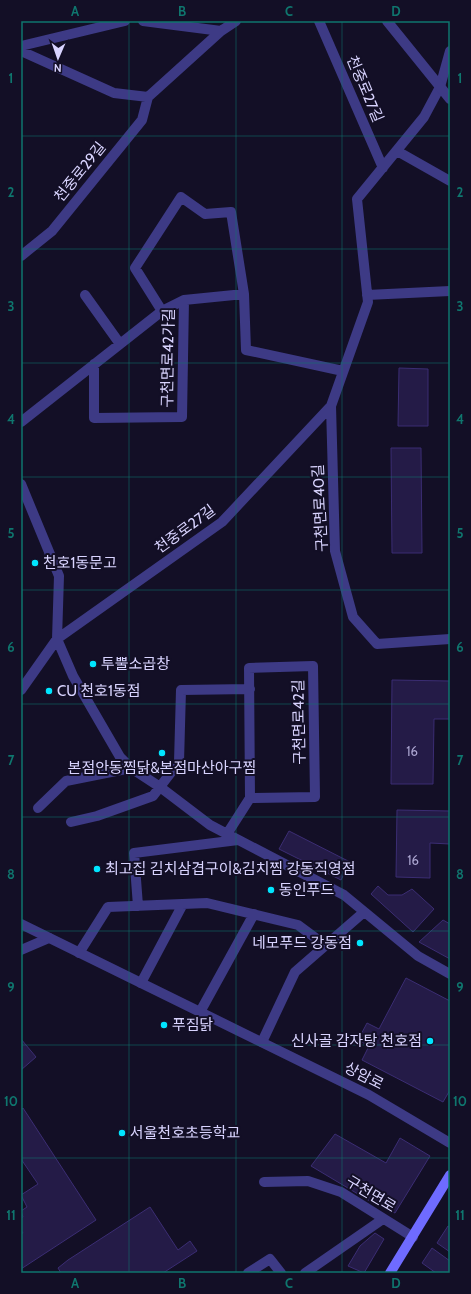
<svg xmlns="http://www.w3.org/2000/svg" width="471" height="1294" viewBox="0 0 471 1294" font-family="Cabin,'Noto Sans KR',sans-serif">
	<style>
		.building { fill: #241b47; stroke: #3b2d73 }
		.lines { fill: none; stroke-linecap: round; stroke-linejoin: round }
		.minor { stroke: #3d3a85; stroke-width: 10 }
		.tertiary { stroke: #3d3a85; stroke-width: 10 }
		.secondary { stroke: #6f6bff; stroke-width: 10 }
		.grid { fill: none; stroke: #0f766e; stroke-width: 1; stroke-opacity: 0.55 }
		.poi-dot { fill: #00e5ff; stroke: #130f26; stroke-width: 1.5 }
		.labels { text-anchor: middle; stroke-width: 4; stroke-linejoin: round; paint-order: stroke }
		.number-label { font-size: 13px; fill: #aca6d1 }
		.street-label { font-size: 15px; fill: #d9d4ff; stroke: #130f26 }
		.poi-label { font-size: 15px; fill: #d9d4ff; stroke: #130f26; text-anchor: start }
		.neatline { fill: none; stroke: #0f766e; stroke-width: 1.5 }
		.grid-label { font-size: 13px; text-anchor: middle; font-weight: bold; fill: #0f766e }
	</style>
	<rect width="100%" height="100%" fill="#130f26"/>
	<path class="building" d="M 399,368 L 428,369 L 428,426 L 398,426 Z
		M 391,448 L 421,448 L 422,553 L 392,553 Z
		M 392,680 L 450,681 L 450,719 L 434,719 L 433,784 L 391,784 Z
		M 397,810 L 450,811 L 450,844 L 430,843 L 430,878 L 396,877 Z
		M 289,831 L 350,862 L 341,880 L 279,849 Z
		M 378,886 L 388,895 L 402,895 L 412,889 L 434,909 L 413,932 L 371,894 Z
		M 443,920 L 450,924 L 450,959 L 419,942 Z
		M 406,978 L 450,1001 L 450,1090 L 443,1102 L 362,1060 L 369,1046 L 358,1040 L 367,1023 L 379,1029 Z
		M 21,1039 L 36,1057 L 21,1070 Z
		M 23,1108 L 96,1220 L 21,1269 L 21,1234 L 23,1233 L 21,1230 L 21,1218 L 23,1217 L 21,1211 L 27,1207 L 21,1195 L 38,1184 L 21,1159 L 21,1110 Z
		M 335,1134 L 386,1163 L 400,1138 L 430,1156 L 395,1213 L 373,1203 L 311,1166 Z
		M 150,1207 L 178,1250 L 190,1241 L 197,1251 L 163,1273 L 61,1273 L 58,1268 L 68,1260 Z
		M 448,1226 L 450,1227 L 450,1252 L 437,1243 Z
		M 375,1233 L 384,1239 L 364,1273 L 348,1266 L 360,1246 Z
		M 432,1248 L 450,1261 L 450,1273 L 436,1273 L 422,1263 Z"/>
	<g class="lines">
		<path class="minor" d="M 143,21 L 221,31 L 236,21
			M 319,21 L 383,168
			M 21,46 L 125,21
			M 21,51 L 114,93 L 148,97 L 221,31
			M 397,151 L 450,181
			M 21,256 L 52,231 L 142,120 L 148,97
			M 85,295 L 120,344
			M 367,295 L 450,291
			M 162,311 L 135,268 L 181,197 L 205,214 L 231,212 L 244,294 L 246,350 L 343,371
			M 94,364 L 94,418 L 182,417 L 184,300
			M 331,406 L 335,551 L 353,617 L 377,644 L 450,639
			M 21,422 L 162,311 L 184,300 L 244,294
			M 21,484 L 59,576 L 57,639 L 73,676 L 120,757 L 131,768 L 160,787 L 210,825 L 344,895 L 418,956 L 450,974
			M 21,690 L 57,639 L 222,522 L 331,406 L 368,302 L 357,199 L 424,117 L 440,87 L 450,51
			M 38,808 L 66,781 L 131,768
			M 71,822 L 97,816 L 153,796 L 179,762 L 181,690 L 250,689
			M 227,834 L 250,798 L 249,668 L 313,666 L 315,797 L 250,798
			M 138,906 L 134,853 L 238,840
			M 21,950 L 49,938
			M 79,953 L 108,907 L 207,903 L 298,925 L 325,945
			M 141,983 L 183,904
			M 200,1012 L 254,914
			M 262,1042 L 295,972 L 364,912
			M 264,1182 L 308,1181 L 341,1192 L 413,1237
			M 248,1273 L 270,1259 L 281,1273
			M 305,1273 L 383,1219"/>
		<path class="tertiary" d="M 387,21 L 450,99
			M 21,924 L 369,1095 L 450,1143"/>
		<path class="secondary" d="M 390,1273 L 450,1175"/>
	</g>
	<path class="grid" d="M 129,21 L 129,1273M 236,21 L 236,1273M 342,21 L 342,1273M 21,136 L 450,136M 21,249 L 450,249M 21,363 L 450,363M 21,477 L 450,477M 21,590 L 450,590M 21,704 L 450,704M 21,817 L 450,817M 21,931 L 450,931M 21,1045 L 450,1045M 21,1158 L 450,1158"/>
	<g class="poi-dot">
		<circle cx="35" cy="563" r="4"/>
		<circle cx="93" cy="664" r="4"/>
		<circle cx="49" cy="691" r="4"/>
		<circle cx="162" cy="753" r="4"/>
		<circle cx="97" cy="869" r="4"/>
		<circle cx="271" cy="890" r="4"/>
		<circle cx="360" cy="943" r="4"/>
		<circle cx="164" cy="1025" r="4"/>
		<circle cx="430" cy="1041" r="4"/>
		<circle cx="122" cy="1133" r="4"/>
	</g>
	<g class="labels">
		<g class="number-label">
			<text x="412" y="756">16</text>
			<text x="413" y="865">16</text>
		</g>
		<g class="street-label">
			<text transform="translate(365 89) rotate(67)" y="5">천중로27길</text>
			<text transform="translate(80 172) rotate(-51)" y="5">천중로29길</text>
			<text transform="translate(168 358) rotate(-89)" y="5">구천면로42가길</text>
			<text transform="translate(320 508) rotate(-93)" y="5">구천면로40길</text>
			<text transform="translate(185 529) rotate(-36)" y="5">천중로27길</text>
			<text transform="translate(299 722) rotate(-91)" y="5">구천면로42길</text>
			<text transform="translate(364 1076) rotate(27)" y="5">상암로</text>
			<text transform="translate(371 1194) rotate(31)" y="5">구천면로</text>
		</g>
		<g class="poi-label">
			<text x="43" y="568">천호1동문고</text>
			<text x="101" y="669">투뿔소곱창</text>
			<text x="57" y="696">CU 천호1동점</text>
			<text x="162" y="773" text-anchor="middle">본점안동찜닭&amp;본점마산아구찜</text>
			<text x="105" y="874">최고집 김치삼겹구이&amp;김치찜 강동직영점</text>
			<text x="279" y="895">동인푸드</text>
			<text x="352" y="948" text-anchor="end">네모푸드 강동점</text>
			<text x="172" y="1030">푸짐닭</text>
			<text x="422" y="1046" text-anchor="end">신사골 감자탕 천호점</text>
			<text x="130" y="1138">서울천호초등학교</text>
		</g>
	</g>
	<rect width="471" height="1294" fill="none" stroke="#130f26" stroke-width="44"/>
	<g transform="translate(58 58) rotate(182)" stroke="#130f26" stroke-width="3" paint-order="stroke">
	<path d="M0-3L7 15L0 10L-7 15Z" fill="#d9d4ff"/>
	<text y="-6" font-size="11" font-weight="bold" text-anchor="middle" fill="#d9d4ff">N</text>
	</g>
	<rect x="22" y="22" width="427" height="1250" class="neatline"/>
	<g class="grid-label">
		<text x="75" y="16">A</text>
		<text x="182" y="16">B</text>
		<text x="289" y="16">C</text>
		<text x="396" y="16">D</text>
		<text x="11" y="83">1</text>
		<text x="460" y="83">1</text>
		<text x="11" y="197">2</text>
		<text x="460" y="197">2</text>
		<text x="11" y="311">3</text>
		<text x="460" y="311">3</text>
		<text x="11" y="424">4</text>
		<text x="460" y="424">4</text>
		<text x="11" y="538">5</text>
		<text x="460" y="538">5</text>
		<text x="11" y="652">6</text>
		<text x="460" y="652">6</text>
		<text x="11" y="765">7</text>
		<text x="460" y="765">7</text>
		<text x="11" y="879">8</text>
		<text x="460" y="879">8</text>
		<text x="11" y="992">9</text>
		<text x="460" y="992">9</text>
		<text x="11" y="1106">10</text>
		<text x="460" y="1106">10</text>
		<text x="11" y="1220">11</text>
		<text x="460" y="1220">11</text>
		<text x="75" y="1288">A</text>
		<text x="182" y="1288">B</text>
		<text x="289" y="1288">C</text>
		<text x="396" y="1288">D</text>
	</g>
</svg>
